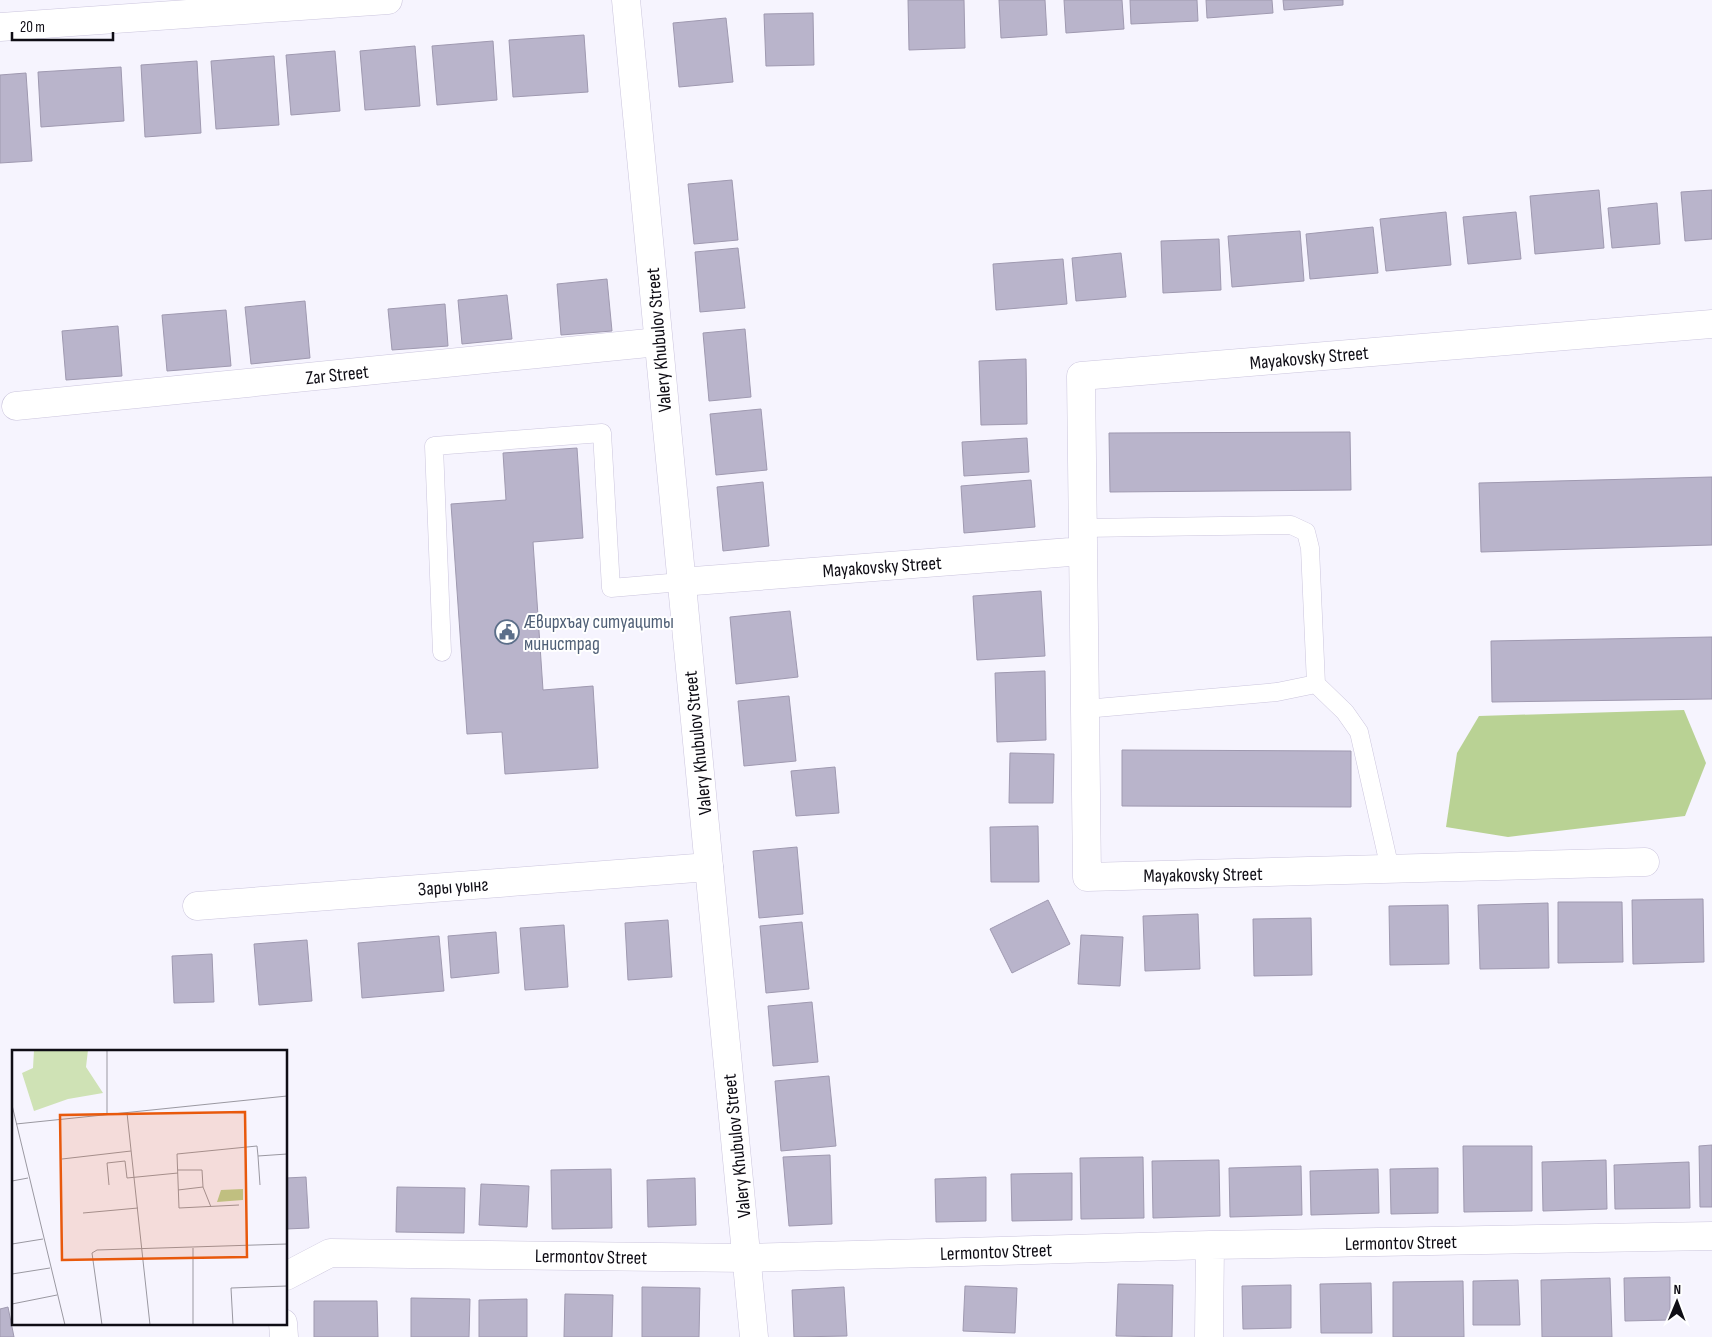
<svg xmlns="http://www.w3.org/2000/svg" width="1712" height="1337" viewBox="0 0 1712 1337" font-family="'Sofia Sans Condensed',sans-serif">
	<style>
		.forest { fill: #b9d294 }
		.building { fill: #b9b4cb; stroke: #9f99b0 }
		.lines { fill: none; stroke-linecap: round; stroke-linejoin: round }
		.service-casing { stroke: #cbc5dd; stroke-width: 19 }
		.minor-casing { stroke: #cbc5dd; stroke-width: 29 }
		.tertiary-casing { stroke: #cbc5dd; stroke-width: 29 }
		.service { stroke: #fff; stroke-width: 18 }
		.minor { stroke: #fff; stroke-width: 28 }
		.tertiary { stroke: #fff; stroke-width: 28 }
		.labels { text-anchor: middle; stroke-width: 4; stroke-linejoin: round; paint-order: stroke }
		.street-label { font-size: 19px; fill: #0f0d15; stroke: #fff }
		.service-label { font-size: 19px; fill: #4e5e75; stroke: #fff; text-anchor: start }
		.inset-road { fill: none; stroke: #9a98a1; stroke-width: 1 }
		.view { fill: #e8590c; fill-opacity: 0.15; stroke: #e8590c; stroke-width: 2.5 }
		.inset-edge { fill: none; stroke: #0f0d15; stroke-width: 2.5 }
	</style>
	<rect width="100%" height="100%" fill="#f6f4fe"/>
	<path class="forest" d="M 1684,710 L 1706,763 L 1685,816 L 1508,837 L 1446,827 L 1457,753 L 1479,716 Z"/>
	<path class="building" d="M 908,0 L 964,0 L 965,48 L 909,50 Z
		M 999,0 L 1045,0 L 1047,35 L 1001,38 Z
		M 1064,0 L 1122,0 L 1124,29 L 1066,33 Z
		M 1130,0 L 1197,0 L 1198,21 L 1131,24 Z
		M 1206,0 L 1272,0 L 1273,13 L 1207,18 Z
		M 1283,0 L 1343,0 L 1343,5 L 1284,10 Z
		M 813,13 L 814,65 L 766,66 L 764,14 Z
		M 726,18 L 733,82 L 679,87 L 673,23 Z
		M 584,35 L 588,92 L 513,97 L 509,40 Z
		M 493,41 L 497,100 L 437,105 L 432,46 Z
		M 415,46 L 420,106 L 365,110 L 360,51 Z
		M 335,51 L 340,111 L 291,115 L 286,55 Z
		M 274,56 L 279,125 L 216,129 L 211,61 Z
		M 197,61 L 201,133 L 145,137 L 141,65 Z
		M 121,67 L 124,121 L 41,127 L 38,72 Z
		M 26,73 L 32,161 L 0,163 L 0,75 Z
		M 732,180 L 738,240 L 694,244 L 688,184 Z
		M 1599,190 L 1604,248 L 1535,254 L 1530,196 Z
		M 1712,190 L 1712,239 L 1685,241 L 1681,192 Z
		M 1657,203 L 1660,244 L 1612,248 L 1608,208 Z
		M 1446,212 L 1451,265 L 1386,271 L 1380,219 Z
		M 1516,212 L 1521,259 L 1468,264 L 1463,217 Z
		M 1373,227 L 1378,273 L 1310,279 L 1306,234 Z
		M 1300,231 L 1304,281 L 1232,287 L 1228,236 Z
		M 1219,239 L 1221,290 L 1163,293 L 1161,241 Z
		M 738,248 L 745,308 L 700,312 L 695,252 Z
		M 1121,253 L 1126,297 L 1076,301 L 1072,258 Z
		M 1063,259 L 1067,304 L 996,310 L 993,264 Z
		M 607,279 L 612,331 L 561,335 L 557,284 Z
		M 507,295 L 512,339 L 462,344 L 458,300 Z
		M 305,301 L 310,358 L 251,364 L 245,307 Z
		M 445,304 L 448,346 L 392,350 L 388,309 Z
		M 226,310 L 231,366 L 167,371 L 162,315 Z
		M 118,326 L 122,376 L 66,380 L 62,331 Z
		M 745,329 L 751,397 L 709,401 L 703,333 Z
		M 1026,359 L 1027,424 L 981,425 L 979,361 Z
		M 761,409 L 767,470 L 716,475 L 710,414 Z
		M 1350,432 L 1351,490 L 1110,492 L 1109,433 Z
		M 1027,438 L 1029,472 L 964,476 L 962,442 Z
		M 577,448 L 583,538 L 533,542 L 543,690 L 593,686 L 598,768 L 505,774 L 502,732 L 467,734 L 451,504 L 506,500 L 503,453 Z
		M 1712,477 L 1712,545 L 1481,552 L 1479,483 Z
		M 1031,480 L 1035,527 L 964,533 L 961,486 Z
		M 763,482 L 769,546 L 723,551 L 717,487 Z
		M 1041,591 L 1045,656 L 977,660 L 973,596 Z
		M 790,611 L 798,677 L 736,684 L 730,617 Z
		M 1712,637 L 1712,699 L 1492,702 L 1491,641 Z
		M 1045,671 L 1046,740 L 997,742 L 995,673 Z
		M 789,696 L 796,761 L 744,766 L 738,701 Z
		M 1122,750 L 1351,751 L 1351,807 L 1122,806 Z
		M 1010,753 L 1054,754 L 1053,803 L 1009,803 Z
		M 835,767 L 839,813 L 796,816 L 791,771 Z
		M 1038,826 L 1039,882 L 991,882 L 990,827 Z
		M 797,847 L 803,914 L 759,918 L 753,851 Z
		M 1703,899 L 1704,962 L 1633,964 L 1632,900 Z
		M 1048,900 L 1070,944 L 1012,973 L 990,929 Z
		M 1558,902 L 1622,902 L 1623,962 L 1558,963 Z
		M 1548,903 L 1549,968 L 1480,969 L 1478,905 Z
		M 1448,905 L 1449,964 L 1390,965 L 1389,906 Z
		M 1198,914 L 1200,969 L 1145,971 L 1143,916 Z
		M 1311,918 L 1312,975 L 1254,976 L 1253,919 Z
		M 668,920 L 672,977 L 628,980 L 625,923 Z
		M 802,922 L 809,989 L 766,993 L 760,926 Z
		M 564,925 L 568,987 L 525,990 L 520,928 Z
		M 496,932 L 499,973 L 451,978 L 448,936 Z
		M 1081,935 L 1123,937 L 1120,986 L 1078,984 Z
		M 439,936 L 444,991 L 362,998 L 358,943 Z
		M 307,940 L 312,1001 L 259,1005 L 254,944 Z
		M 212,954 L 214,1002 L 174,1003 L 172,956 Z
		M 812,1002 L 818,1062 L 773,1066 L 768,1006 Z
		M 829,1076 L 836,1146 L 781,1151 L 775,1081 Z
		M 1712,1145 L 1712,1207 L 1700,1207 L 1699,1146 Z
		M 1463,1146 L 1532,1146 L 1532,1211 L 1464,1212 Z
		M 830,1155 L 832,1224 L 789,1226 L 783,1157 Z
		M 1143,1157 L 1144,1218 L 1081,1219 L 1080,1158 Z
		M 1219,1160 L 1220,1216 L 1153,1218 L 1152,1161 Z
		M 1606,1160 L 1607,1209 L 1543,1211 L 1542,1162 Z
		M 1689,1162 L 1690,1208 L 1615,1209 L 1614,1165 Z
		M 1301,1166 L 1302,1215 L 1230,1217 L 1229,1168 Z
		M 1438,1168 L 1438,1213 L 1391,1214 L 1390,1169 Z
		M 611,1169 L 612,1228 L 552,1229 L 551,1170 Z
		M 1378,1169 L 1379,1213 L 1311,1215 L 1310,1171 Z
		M 1072,1173 L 1072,1220 L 1012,1221 L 1011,1174 Z
		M 306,1177 L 309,1228 L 286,1229 L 286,1178 Z
		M 986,1177 L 986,1221 L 936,1222 L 935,1179 Z
		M 695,1178 L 696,1225 L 648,1227 L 647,1180 Z
		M 481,1184 L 529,1186 L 527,1227 L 479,1225 Z
		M 397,1187 L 465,1188 L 464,1233 L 396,1232 Z
		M 1670,1277 L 1670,1320 L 1625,1321 L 1624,1278 Z
		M 1610,1278 L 1612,1337 L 1542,1337 L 1541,1280 Z
		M 1518,1280 L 1520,1325 L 1473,1325 L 1473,1281 Z
		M 1463,1281 L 1464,1337 L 1393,1337 L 1393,1282 Z
		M 1371,1283 L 1372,1333 L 1321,1333 L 1320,1284 Z
		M 1118,1284 L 1173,1285 L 1172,1337 L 1116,1336 Z
		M 1291,1285 L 1291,1328 L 1243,1329 L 1242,1286 Z
		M 965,1286 L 1017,1288 L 1015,1333 L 963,1331 Z
		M 642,1287 L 700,1288 L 699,1337 L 642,1337 Z
		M 844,1287 L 847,1336 L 794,1337 L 792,1290 Z
		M 565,1294 L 613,1295 L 612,1337 L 564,1337 Z
		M 411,1298 L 470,1299 L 469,1337 L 411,1337 Z
		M 527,1299 L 527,1337 L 479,1337 L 479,1300 Z
		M 314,1301 L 377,1301 L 378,1337 L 314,1337 Z
		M 8,1307 L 14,1337 L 0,1337 L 0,1309 Z"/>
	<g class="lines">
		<g class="service-casing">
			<path id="service" d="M 1083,528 L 1291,525 L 1306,532 L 1310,548 L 1316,684 L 1277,692 L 1085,709
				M 442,652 L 434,446 L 602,433 L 611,588 L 681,582
				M 1316,684 L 1345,712 L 1359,732 L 1390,869"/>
		</g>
		<g class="minor-casing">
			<path id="minor" d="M 16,406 L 658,342
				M 681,582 L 1083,551
				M 1645,862 L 1087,877 L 1081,376 L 1712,324
				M 197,906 L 709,867
				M 286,1276 L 330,1253 L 747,1258 L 1210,1245 L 1712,1236
				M 283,1323 L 284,1337
				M 1209,1337 L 1210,1245"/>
		</g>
		<g class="tertiary-casing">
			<path id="tertiary" d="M 626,0 L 754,1337
				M 0,27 L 388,0"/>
		</g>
		<use href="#service" class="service"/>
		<use href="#minor" class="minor"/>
		<use href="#tertiary" class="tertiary"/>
	</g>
	<defs>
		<g id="civic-ring" transform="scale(1.25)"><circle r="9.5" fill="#fff" stroke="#5c6f8a" stroke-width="1.5"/><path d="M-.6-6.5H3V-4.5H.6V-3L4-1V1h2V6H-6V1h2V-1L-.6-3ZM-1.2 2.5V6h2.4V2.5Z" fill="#5c6f8a"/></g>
	</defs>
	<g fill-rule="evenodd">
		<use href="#civic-ring" x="507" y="632"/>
	</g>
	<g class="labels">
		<g class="street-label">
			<text transform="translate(658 340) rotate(-95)" y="7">Valery Khubulov Street</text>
			<text transform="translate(1309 357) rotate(-5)" y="7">Mayakovsky Street</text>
			<text transform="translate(337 374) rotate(-6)" y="7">Zar Street</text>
			<text transform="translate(882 566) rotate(-4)" y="7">Mayakovsky Street</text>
			<text transform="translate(697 743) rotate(-96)" y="7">Valery Khubulov Street</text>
			<text transform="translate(1203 874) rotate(-1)" y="7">Mayakovsky Street</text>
			<text transform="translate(453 886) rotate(-4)" y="7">Зары уынг</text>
			<text transform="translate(736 1146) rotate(-96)" y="7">Valery Khubulov Street</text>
			<text transform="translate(1401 1242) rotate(-1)" y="7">Lermontov Street</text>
			<text transform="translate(996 1251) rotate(-2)" y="7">Lermontov Street</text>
			<text transform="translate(591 1256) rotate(1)" y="7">Lermontov Street</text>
		</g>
		<g class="service-label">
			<text x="524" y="628">Æвирхъау ситуациты<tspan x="524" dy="22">министрад</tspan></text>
		</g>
	</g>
	<g transform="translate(12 1050)">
		<rect width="275" height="275" fill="#f6f4fe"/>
		<path d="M 22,0 L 76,0 L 74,17 L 91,43 L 56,49 L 22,61 L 10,23 L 21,18 Z" fill="#cfe2b5"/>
		<path d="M 231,139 L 231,150 L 205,152 L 209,140 Z" fill="#b9d294"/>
		<path class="inset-road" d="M 0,55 L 53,275M 115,63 L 138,275M 95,64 L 95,0M 4,74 L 275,46M 246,106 L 248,135M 50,109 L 119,101M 166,120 L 190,120 L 191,137 L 166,140M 0,131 L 16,128M 97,135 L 95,113 L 113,111 L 115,128 L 166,123M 191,137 L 199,157M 227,155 L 167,158 L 165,104 L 245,96 L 246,106 L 275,104M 71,163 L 126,158M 0,194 L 31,189M 181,198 L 181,275M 0,224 L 38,218M 0,254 L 45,245M 90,275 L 80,203 L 85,200 L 275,194M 221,275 L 219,238 L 275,236"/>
		<path class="view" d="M 233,62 L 235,207 L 50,210 L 48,65 Z"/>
		<rect width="275" height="275" class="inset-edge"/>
	</g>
	<g transform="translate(1677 1302) rotate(1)" stroke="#ffffff" stroke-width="4" paint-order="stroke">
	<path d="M0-4L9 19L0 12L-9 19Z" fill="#0f0d15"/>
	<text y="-8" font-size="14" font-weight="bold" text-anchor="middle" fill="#0f0d15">N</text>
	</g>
	<path d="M12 32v8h101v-8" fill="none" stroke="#0f0d15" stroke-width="2.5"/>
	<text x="20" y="32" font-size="15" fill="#0f0d15" stroke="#ffffff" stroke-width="4" paint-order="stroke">20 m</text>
</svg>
